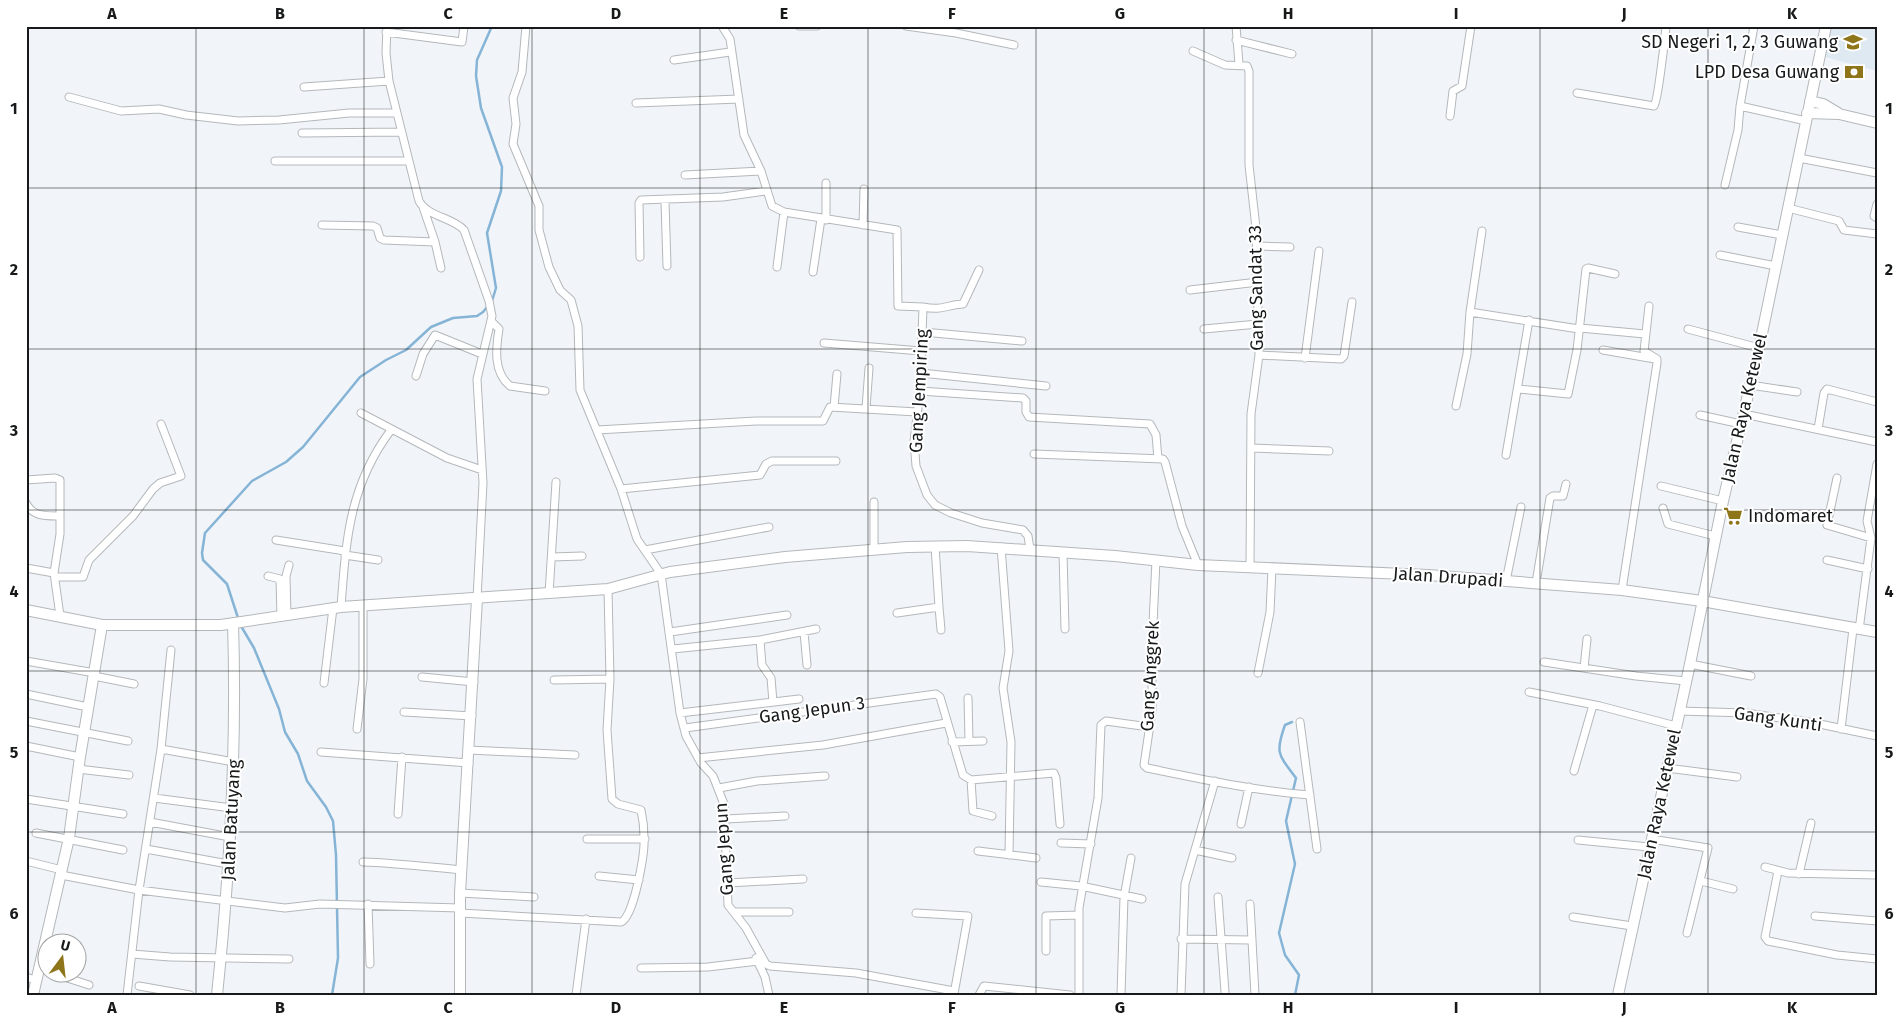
<svg xmlns="http://www.w3.org/2000/svg" width="1903" height="1021" viewBox="0 0 1903 1021" font-family="'Fira Sans',sans-serif">
	<style>
		.built { fill: #dee9f2 }
		.lines { fill: none; stroke-linecap: round; stroke-linejoin: round }
		.stream { stroke: #86b4d6; stroke-width: 2.5 }
		.street-casing { stroke: #b4b8bb; stroke-width: 9 }
		.secondary-casing { stroke: #b4b8bb; stroke-width: 12 }
		.street { stroke: #fff; stroke-width: 7 }
		.secondary { stroke: #fff; stroke-width: 10 }
		.grid { fill: none; stroke: #17191a; stroke-width: 1; stroke-opacity: 0.55 }
		.labels { text-anchor: middle; stroke-width: 4; stroke-linejoin: round; paint-order: stroke }
		.poi-label { font-size: 18px; fill: #17191a; stroke: #fff; text-anchor: end }
		.street-label { font-size: 18px; fill: #17191a; stroke: #fff }
		.neatline { fill: none; stroke: #17191a; stroke-width: 2 }
		.grid-label { font-size: 16px; text-anchor: middle; font-weight: bold; fill: #17191a }
	</style>
	<rect width="100%" height="100%" fill="#f1f5f9"/>
	<path class="built" d="M 1832,26 L 1877,26 L 1877,71 L 1825,57 Z"/>
	<g class="lines">
		<path class="stream" d="M 239,621 L 227,584 L 203,560 L 202,553 L 205,533 L 252,481 L 286,462 L 303,447 L 360,377 L 386,360 L 406,350 L 431,327 L 453,318 L 477,316 L 483,312 L 492,301 L 496,288 L 487,233 L 501,191 L 502,167 L 481,108 L 476,76 L 477,60 L 492,26
			M 241,626 L 254,648 L 279,709 L 285,732 L 298,754 L 307,781 L 326,807 L 333,821 L 336,855 L 338,958 L 332,995
			M 1292,722 L 1285,725 C 1275,753 1278,754 1296,778 L 1286,821 L 1295,864 L 1279,933 L 1285,955 L 1299,975 L 1295,995"/>
		<g class="street-casing">
			<path id="street" d="M 387,26 L 386,53 L 389,81 L 419,201 C 428,217 452,217 464,230 L 489,301 L 492,316 L 477,379 L 483,483 L 477,599
				M 526,26 L 522,72 L 513,98 L 516,124 L 513,144 L 539,206 L 539,230 L 549,267 L 560,290 L 571,300 L 578,326 L 580,390 L 621,489 L 760,475 L 766,464 L 772,461 L 836,461
				M 722,26 L 730,39 L 744,135 L 761,171 L 772,206 L 784,212 L 897,230 L 898,306 L 923,307 L 920,391 L 914,441 L 916,466 L 927,495 L 935,505 L 951,513 L 982,523 L 1023,530 L 1028,536 L 1030,549
				M 799,26 L 817,26
				M 906,26 L 956,33 L 1014,45
				M 1236,26 L 1239,64
				M 386,32 L 462,42 L 464,26
				M 1236,40 L 1292,54
				M 1193,51 L 1225,65 L 1247,66 L 1249,71 L 1249,165 L 1256,228 L 1259,355 L 1251,414 L 1250,567
				M 674,60 L 730,52
				M 304,87 L 389,81
				M 1577,93 L 1654,106 C 1658,101 1665,37 1666,26
				M 69,97 L 121,111 L 159,109 L 186,115 L 238,121 L 279,120 L 349,113 L 396,113
				M 636,103 L 739,99
				M 1740,106 L 1806,121
				M 1450,116 L 1453,91 L 1462,86 L 1471,26
				M 302,133 L 401,132
				M 1799,158 L 1877,173
				M 275,161 L 408,161
				M 685,175 L 761,171
				M 1725,185 L 1738,130 L 1740,106 L 1754,26
				M 665,201 L 667,266
				M 1877,204 L 1874,216 L 1877,218
				M 423,207 L 435,242 L 441,268
				M 1788,208 L 1839,221 L 1844,230 L 1877,234
				M 826,220 L 826,183
				M 322,225 L 373,226 L 377,228 L 380,238 L 384,240 L 435,242
				M 863,225 L 864,189
				M 1738,227 L 1782,235
				M 1257,246 L 1290,247
				M 1720,255 L 1776,266
				M 640,257 L 639,203 L 641,200 L 723,197 L 766,191
				M 777,267 L 784,212
				M 813,272 L 821,219
				M 1190,290 L 1258,282
				M 923,307 C 943,311 945,305 963,304 L 979,270
				M 1470,312 L 1579,329
				M 492,322 L 499,329 C 496,348 493,372 510,386 L 545,391
				M 1580,328 L 1645,334
				M 1204,329 L 1258,324
				M 1688,329 L 1759,348
				M 923,332 L 1022,341
				M 824,343 L 921,351
				M 1603,350 L 1655,359
				M 1259,355 L 1341,359 L 1344,356 L 1352,302
				M 1305,358 L 1319,251
				M 921,373 L 1046,386
				M 416,376 L 423,354 L 435,335 L 482,354
				M 1750,385 L 1797,392
				M 1518,389 L 1568,394 L 1577,350 L 1586,269 L 1588,268 L 1615,274
				M 920,391 L 1023,398 L 1026,401 L 1026,412 L 1029,417 L 1150,424 L 1156,435 L 1158,459
				M 1456,406 L 1467,354 L 1470,312 L 1482,231
				M 834,407 L 837,374
				M 866,408 L 869,368
				M 361,413 L 447,458 L 482,470
				M 1744,414 L 1877,442
				M 1700,415 L 1741,424
				M 1818,429 L 1824,393 L 1827,389 L 1877,402
				M 597,430 L 756,421 L 823,421 L 830,407 L 917,412
				M 1251,448 L 1329,451
				M 1034,454 L 1163,459 L 1165,462 L 1182,526 L 1198,565
				M 1506,455 L 1529,320
				M 1837,478 L 1827,525 L 1871,538
				M 26,480 L 55,478 L 60,480 L 60,534 L 54,573 L 60,616
				M 1661,486 L 1723,501
				M 621,489 L 637,539 L 661,574 L 680,713 L 686,736 L 701,763 L 713,776 L 724,804 L 728,905 L 746,928 L 766,964 L 770,966 L 856,973 L 954,991
				M 26,503 C 33,517 46,516 60,516
				M 1663,508 L 1668,524 L 1715,536
				M 276,540 L 345,551
				M 1001,547 L 1009,651 L 1003,688 L 1011,742 L 1009,855
				M 874,549 L 874,502
				M 645,550 L 769,527
				M 1063,553 L 1065,629
				M 345,555 L 378,560
				M 552,557 L 582,556
				M 1156,560 L 1152,645 L 1152,711 L 1144,765 L 1147,768 C 1201,779 1256,791 1310,795
				M 1827,560 L 1868,569
				M 26,568 L 54,573
				M 268,576 L 280,579 L 281,617
				M 55,577 L 83,577 L 89,560 L 133,516 L 153,489 L 160,483 L 181,476 L 161,424
				M 1506,581 L 1521,507
				M 1536,583 L 1550,498 L 1553,496 L 1563,496 L 1566,484
				M 1622,590 L 1657,363 L 1657,359 L 1644,351 L 1649,306
				M 549,594 L 556,482
				M 341,607 C 346,540 349,486 391,430
				M 939,607 L 941,630
				M 897,613 L 939,607 L 935,546
				M 287,616 L 286,576 L 289,565
				M 1859,630 L 1871,538 L 1867,521 L 1877,464
				M 670,632 L 787,615
				M 804,632 L 807,665
				M 760,640 L 762,665 L 771,678 L 773,702
				M 673,649 L 760,640 L 816,629
				M 26,661 L 95,673
				M 1544,662 L 1636,676 L 1686,681
				M 1690,664 L 1751,676
				M 1584,668 L 1587,639
				M 1258,673 L 1270,612 L 1272,568
				M 94,676 L 134,684
				M 422,677 L 474,682
				M 554,680 L 610,679
				M 324,683 L 333,608
				M 1529,692 L 1600,706 L 1676,726
				M 26,694 L 88,707
				M 968,698 L 969,741
				M 1679,711 L 1746,713 L 1815,723 L 1877,736
				M 404,712 L 472,716
				M 680,713 L 799,699
				M 26,721 L 128,741
				M 1300,722 L 1317,849
				M 685,728 L 936,694 L 940,697 L 963,775 L 971,780 L 1054,773 L 1056,778 L 1060,824
				M 357,729 L 363,679 L 363,606
				M 1841,729 L 1853,629
				M 952,742 L 983,741
				M 26,746 L 80,757
				M 161,749 L 234,762
				M 469,750 L 575,755
				M 321,752 L 469,763
				M 698,758 L 823,745 L 946,723
				M 1667,768 L 1737,777
				M 78,769 L 129,775
				M 1574,771 L 1593,705
				M 971,780 L 973,811 L 992,816
				M 719,788 L 757,781 L 825,776
				M 154,798 L 232,808
				M 26,799 L 123,814
				M 398,814 L 402,757
				M 726,819 L 785,816
				M 150,822 L 230,837
				M 1241,824 L 1249,787
				M 36,833 L 123,850
				M 587,839 L 645,839
				M 1651,839 L 1708,848 L 1687,933
				M 1578,840 L 1649,847
				M 1061,843 L 1091,844
				M 146,849 L 228,864
				M 1195,850 L 1232,858
				M 978,851 L 1036,858
				M 26,861 L 62,870
				M 363,862 C 397,863 428,867 462,870
				M 1765,867 L 1788,873 L 1877,875
				M 1778,871 L 1765,937 L 1768,941 L 1837,955 L 1877,959
				M 1799,874 L 1811,823
				M 61,875 L 139,890 L 285,908 L 320,904 L 460,908
				M 599,876 L 639,880
				M 1701,881 L 1733,889
				M 1041,882 L 1081,886 L 1142,899
				M 728,883 L 803,879
				M 460,893 L 534,897
				M 1218,897 L 1225,992
				M 368,904 L 370,964
				M 1250,904 L 1255,995
				M 734,912 L 789,912
				M 460,913 L 621,922 C 634,917 645,853 644,837 C 644,829 643,819 641,810 L 618,804 L 612,799 L 607,730 L 610,679 L 608,589
				M 916,913 L 968,916 L 954,994
				M 1815,916 L 1877,921
				M 1573,917 L 1632,926
				M 1181,939 L 1251,940
				M 1046,951 L 1046,916 L 1079,915
				M 132,954 L 170,957 L 289,959
				M 756,958 L 765,977 L 769,995
				M 38,968 L 48,971
				M 641,968 L 708,967 L 758,961
				M 55,974 L 89,985
				M 26,977 L 35,980
				M 139,986 L 190,995
				M 127,995 L 139,890 L 161,749 L 171,650
				M 576,995 L 586,919
				M 979,995 L 984,986 L 1070,995
				M 1079,995 L 1079,908 L 1098,798 L 1101,725 L 1106,721 L 1149,727
				M 1121,995 L 1124,897 L 1131,858
				M 1181,995 L 1185,884 L 1215,781"/>
		</g>
		<g class="secondary-casing">
			<path id="secondary" d="M 1810,101 L 1823,104 L 1838,113
				M 1807,113 L 1839,114 L 1877,123
				M 26,610 L 102,625 L 221,625 L 341,607 L 608,589 L 670,572 L 785,557 L 907,547 L 967,546 L 1115,556 L 1198,565 L 1428,575 L 1622,590 L 1702,601 L 1877,632
				M 33,995 L 69,838 L 80,757 L 102,625
				M 217,995 C 230,871 237,748 233,623
				M 460,995 L 460,893 L 477,599
				M 1618,995 L 1690,664 L 1723,501 L 1759,348 L 1826,26"/>
		</g>
		<use href="#street" class="street"/>
		<use href="#secondary" class="secondary"/>
	</g>
	<path class="grid" d="M 196,26 L 196,995M 364,26 L 364,995M 532,26 L 532,995M 700,26 L 700,995M 868,26 L 868,995M 1036,26 L 1036,995M 1204,26 L 1204,995M 1372,26 L 1372,995M 1540,26 L 1540,995M 1708,26 L 1708,995M 26,188 L 1877,188M 26,349 L 1877,349M 26,510 L 1877,510M 26,671 L 1877,671M 26,832 L 1877,832"/>
	<defs>
		<g id="school-bare" transform="scale(1.5)"><path d="M0-5L7-2L0 1L-7-2ZM-4 1L0 2.5L4 1V4Q0 6-4 4Z" fill="#8e7519" stroke="#fff" stroke-width="2.5" paint-order="stroke"/></g>
		<g id="bank-bare" transform="scale(1.5)"><path d="M-6-4H6V4H-6ZM0-2.3a2.3 2.3 0 1 0 0 4.6a2.3 2.3 0 1 0 0-4.6Z" fill="#8e7519" stroke="#fff" stroke-width="2.5" paint-order="stroke"/></g>
		<g id="supermarket-bare" transform="scale(1.5)"><path d="M-6-5.5h2.5l.6 2H6L4.5 2H-2.5L-4.4-4H-6ZM-1.5 3.2a1.3 1.3 0 1 0 .1 0ZM3 3.2a1.3 1.3 0 1 0 .1 0Z" fill="#8e7519" stroke="#fff" stroke-width="2.5" paint-order="stroke"/></g>
	</defs>
	<g fill-rule="evenodd">
		<use href="#school-bare" x="1853" y="42"/>
		<use href="#bank-bare" x="1854" y="72"/>
		<use href="#supermarket-bare" x="1733" y="516"/>
	</g>
	<g class="labels">
		<g class="poi-label">
			<text x="1838" y="48">SD Negeri 1, 2, 3 Guwang</text>
			<text x="1839" y="78">LPD Desa Guwang</text>
			<text x="1748" y="522" text-anchor="start">Indomaret</text>
		</g>
		<g class="street-label">
			<text transform="translate(1256 288) rotate(-91)" y="6">Gang Sandat 33</text>
			<text transform="translate(919 391) rotate(-87)" y="6">Gang Jempiring</text>
			<text transform="translate(1744 408) rotate(-77)" y="6">Jalan Raya Ketewel</text>
			<text transform="translate(1448 577) rotate(4)" y="6">Jalan Drupadi</text>
			<text transform="translate(1150 676) rotate(-87)" y="6">Gang Anggrek</text>
			<text transform="translate(812 710) rotate(-8)" y="6">Gang Jepun 3</text>
			<text transform="translate(1778 719) rotate(8)" y="6">Gang Kunti</text>
			<text transform="translate(1659 804) rotate(-78)" y="6">Jalan Raya Ketewel</text>
			<text transform="translate(231 820) rotate(-87)" y="6">Jalan Batuyang</text>
			<text transform="translate(724 849) rotate(-94)" y="6">Gang Jepun</text>
		</g>
	</g>
	<rect width="1903" height="1021" fill="none" stroke="#ffffff" stroke-width="55"/>
	<g transform="translate(62 958) rotate(15)"><circle r="24" fill="#ffffff" stroke="#a2a3a3"/>
	<path d="M0-4L9 19L0 12L-9 19Z" fill="#8e7519"/>
	<text y="-8" font-size="14" font-weight="bold" text-anchor="middle" fill="#17191a">U</text>
	</g>
	<rect x="28" y="28" width="1848" height="966" class="neatline"/>
	<g class="grid-label">
		<text x="112" y="19">A</text>
		<text x="280" y="19">B</text>
		<text x="448" y="19">C</text>
		<text x="616" y="19">D</text>
		<text x="784" y="19">E</text>
		<text x="952" y="19">F</text>
		<text x="1120" y="19">G</text>
		<text x="1288" y="19">H</text>
		<text x="1456" y="19">I</text>
		<text x="1624" y="19">J</text>
		<text x="1792" y="19">K</text>
		<text x="14" y="114">1</text>
		<text x="1889" y="114">1</text>
		<text x="14" y="275">2</text>
		<text x="1889" y="275">2</text>
		<text x="14" y="436">3</text>
		<text x="1889" y="436">3</text>
		<text x="14" y="597">4</text>
		<text x="1889" y="597">4</text>
		<text x="14" y="758">5</text>
		<text x="1889" y="758">5</text>
		<text x="14" y="919">6</text>
		<text x="1889" y="919">6</text>
		<text x="112" y="1013">A</text>
		<text x="280" y="1013">B</text>
		<text x="448" y="1013">C</text>
		<text x="616" y="1013">D</text>
		<text x="784" y="1013">E</text>
		<text x="952" y="1013">F</text>
		<text x="1120" y="1013">G</text>
		<text x="1288" y="1013">H</text>
		<text x="1456" y="1013">I</text>
		<text x="1624" y="1013">J</text>
		<text x="1792" y="1013">K</text>
	</g>
</svg>
